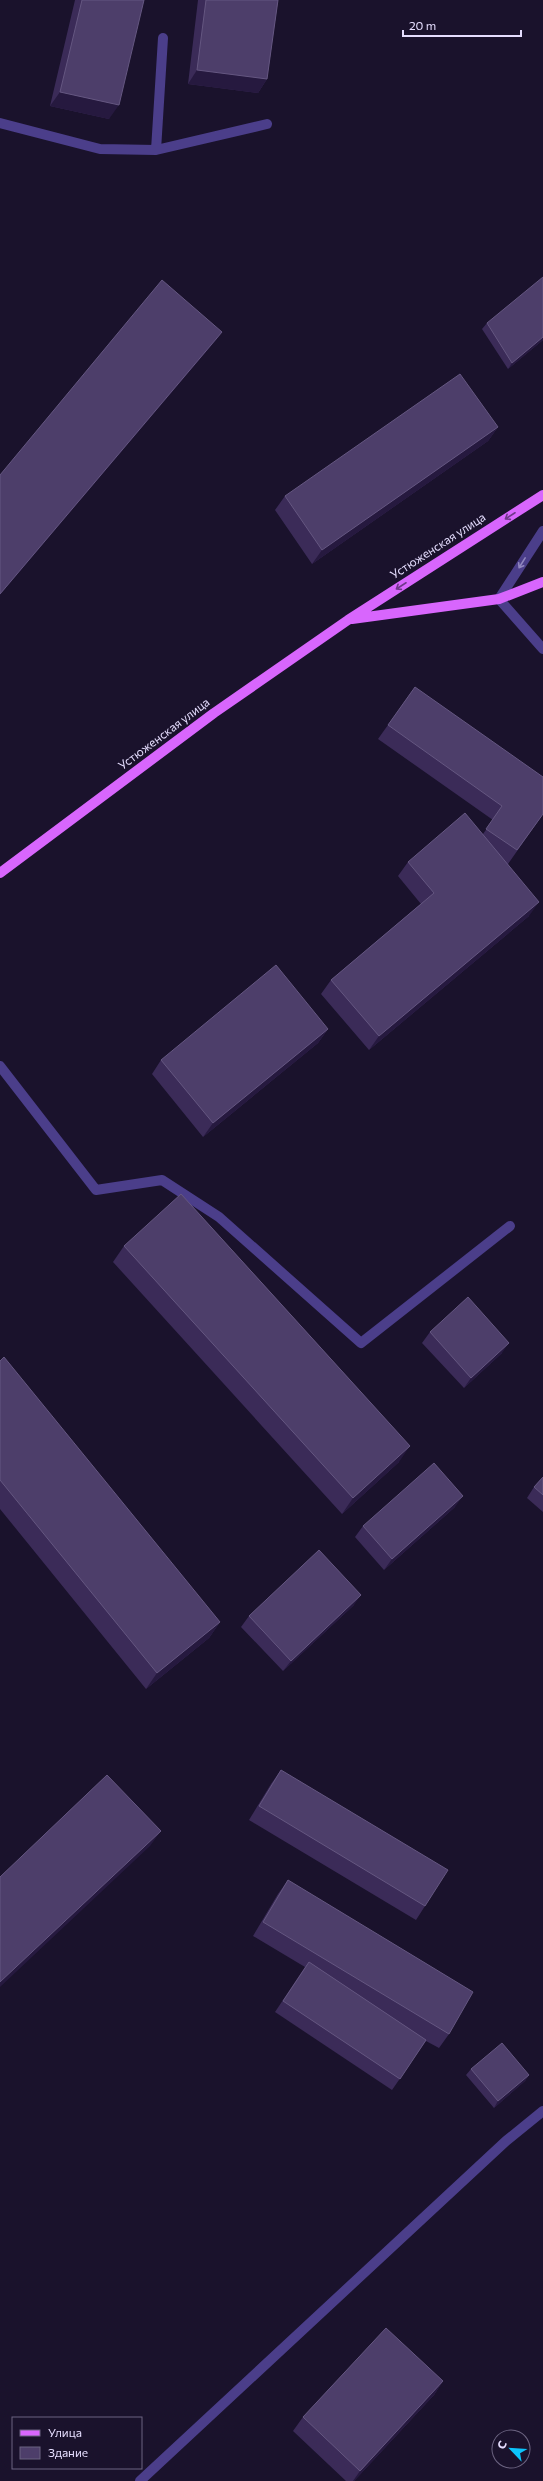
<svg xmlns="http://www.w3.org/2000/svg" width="543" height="2481" viewBox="0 0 543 2481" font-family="Commissioner,sans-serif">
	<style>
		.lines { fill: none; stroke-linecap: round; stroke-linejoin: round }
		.minor { stroke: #4b3e8a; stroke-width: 10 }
		.major { stroke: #d866fd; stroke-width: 10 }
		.wall { fill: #3b2b58 }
		.shaded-wall { fill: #26193f }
		.building { fill: #4d3e6a; stroke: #655781 }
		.oneway { stroke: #6f388a }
		.oneway2 { stroke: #9086be }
		.labels { text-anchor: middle; stroke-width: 3.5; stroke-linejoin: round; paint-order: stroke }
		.street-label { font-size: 12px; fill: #e5ddfe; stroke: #1a122c }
	</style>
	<rect width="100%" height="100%" fill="#1a122c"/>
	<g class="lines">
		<path class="minor" d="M 0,123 L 100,149 L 156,150 L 267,124
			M 156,150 L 163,38
			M 543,531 L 499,599 L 543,649
			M 0,1066 L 96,1190 L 162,1180 L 219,1217 L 361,1343 L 510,1226
			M 140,2481 L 506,2141 L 543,2111"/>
		<path class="major" d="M 352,619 L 499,599 L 543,582
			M 0,873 L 214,713 L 348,620 L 543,495"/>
	</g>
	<path class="wall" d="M 75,0 L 144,0 L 109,119 L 50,106 Z
		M 198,0 L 278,0 L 267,79 L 258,93 L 188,84 Z
		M 487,323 L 543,340 L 508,369 L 482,329 Z
		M 498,427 L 488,441 L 312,564 L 275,510 L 285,496 Z
		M 415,687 L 543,814 L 508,864 L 529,916 L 369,1050 L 321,994 L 331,980 L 421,904 L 398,876 L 408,862 L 483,834 L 493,820 L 378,739 Z
		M 328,1029 L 318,1043 L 203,1137 L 152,1074 L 161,1060 Z
		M 124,1246 L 399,1462 L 342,1514 L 113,1262 Z
		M 430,1332 L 502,1353 L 464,1388 L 422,1343 Z
		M 0,1361 L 220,1622 L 209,1638 L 146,1689 L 0,1509 Z
		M 543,1477 L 543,1512 L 527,1498 L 534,1487 Z
		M 455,1507 L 384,1570 L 355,1537 L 363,1526 Z
		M 354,1605 L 283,1671 L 241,1627 L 249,1616 Z
		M 281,1770 L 425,1906 L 416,1920 L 249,1820 L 271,1784 Z
		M 288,1880 L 449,2034 L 439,2048 L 426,2041 L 392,2090 L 275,2012 L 305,1967 L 253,1936 L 278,1894 Z
		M 471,2069 L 529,2075 L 525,2081 L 494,2108 L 466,2075 Z
		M 443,2381 L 434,2395 L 354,2481 L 346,2481 L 293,2431 L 303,2417 Z"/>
	<path class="shaded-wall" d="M 197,70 L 267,79 L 258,93 L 188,84 Z
		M 60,92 L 119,105 L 109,119 L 50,106 Z
		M 222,332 L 218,338 L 0,595 L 0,594 Z
		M 543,337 L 543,340 L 508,369 L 512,363 Z
		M 498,427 L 488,441 L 312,564 L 322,550 Z
		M 539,902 L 529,916 L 369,1050 L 379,1036 Z
		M 328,1029 L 318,1043 L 203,1137 L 213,1123 Z
		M 509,1343 L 502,1353 L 464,1388 L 471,1378 Z
		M 410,1446 L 399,1462 L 342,1514 L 353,1498 Z
		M 463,1496 L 455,1507 L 384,1570 L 392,1559 Z
		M 361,1595 L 354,1605 L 283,1671 L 291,1661 Z
		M 220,1622 L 209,1638 L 146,1689 L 157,1673 Z
		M 161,1831 L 150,1846 L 0,1987 L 0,1982 Z
		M 529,2075 L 525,2081 L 494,2108 L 498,2101 Z
		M 443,2381 L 434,2395 L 354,2481 L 353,2481 L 360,2471 Z"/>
	<path class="building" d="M 82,0 L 144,0 L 119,105 L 60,92 Z
		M 206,0 L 278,0 L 267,79 L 197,70 Z
		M 543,277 L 543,337 L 512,363 L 487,323 Z
		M 162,280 L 222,332 L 0,594 L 0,475 Z
		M 460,374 L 498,427 L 322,550 L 285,496 Z
		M 415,687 L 543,777 L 543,814 L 517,850 L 486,829 L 502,806 L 388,725 Z
		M 465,813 L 539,902 L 379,1036 L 331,980 L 434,893 L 408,862 Z
		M 276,965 L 328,1029 L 213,1123 L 161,1060 Z
		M 181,1194 L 410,1446 L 353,1498 L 124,1246 Z
		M 468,1297 L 509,1343 L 471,1378 L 430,1332 Z
		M 4,1357 L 220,1622 L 157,1673 L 0,1480 L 0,1361 Z
		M 434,1463 L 463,1496 L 392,1559 L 363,1526 Z
		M 543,1477 L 543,1495 L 534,1487 Z
		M 319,1550 L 361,1595 L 291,1661 L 249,1616 Z
		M 281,1770 L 448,1870 L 425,1906 L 259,1806 Z
		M 107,1775 L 161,1831 L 0,1982 L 0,1877 Z
		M 288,1880 L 473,1992 L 449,2034 L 263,1922 Z
		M 309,1962 L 426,2040 L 400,2079 L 283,2001 Z
		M 502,2043 L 529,2075 L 498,2101 L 471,2069 Z
		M 386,2328 L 443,2381 L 360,2471 L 303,2417 Z"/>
	<defs><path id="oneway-shaft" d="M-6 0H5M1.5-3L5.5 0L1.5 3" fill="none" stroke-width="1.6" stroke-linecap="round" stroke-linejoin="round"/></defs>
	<g class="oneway">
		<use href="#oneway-shaft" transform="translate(510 516) rotate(147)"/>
		<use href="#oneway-shaft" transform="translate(401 586) rotate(147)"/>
	</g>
	<use class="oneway2" href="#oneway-shaft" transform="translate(522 563) rotate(122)"/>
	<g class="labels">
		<g class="street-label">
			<text transform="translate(438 546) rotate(-33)" y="4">Устюженская улица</text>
			<text transform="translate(164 734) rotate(-37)" y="4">Устюженская улица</text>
		</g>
	</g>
	<rect x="12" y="2417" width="130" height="52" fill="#1a122c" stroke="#6b6380"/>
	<rect x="20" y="2430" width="20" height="6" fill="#d866fd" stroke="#6b6380"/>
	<text x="48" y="2437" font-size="12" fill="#e5ddfe">Улица</text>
	<rect x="20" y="2447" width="20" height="12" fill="#4d3e6a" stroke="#6b6380"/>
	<text x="48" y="2457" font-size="12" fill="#e5ddfe">Здание</text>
	<g transform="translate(511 2449) rotate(295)"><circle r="19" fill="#1a122c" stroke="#6b6380"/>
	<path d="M0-3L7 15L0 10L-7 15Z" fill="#0cc4fb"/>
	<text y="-6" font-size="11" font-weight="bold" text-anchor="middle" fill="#e5ddfe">С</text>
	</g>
	<path d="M403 30v6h118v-6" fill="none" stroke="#e5ddfe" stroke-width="2"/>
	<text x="409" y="30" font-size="12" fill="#e5ddfe" stroke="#1a122c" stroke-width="3" paint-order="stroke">20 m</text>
</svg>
